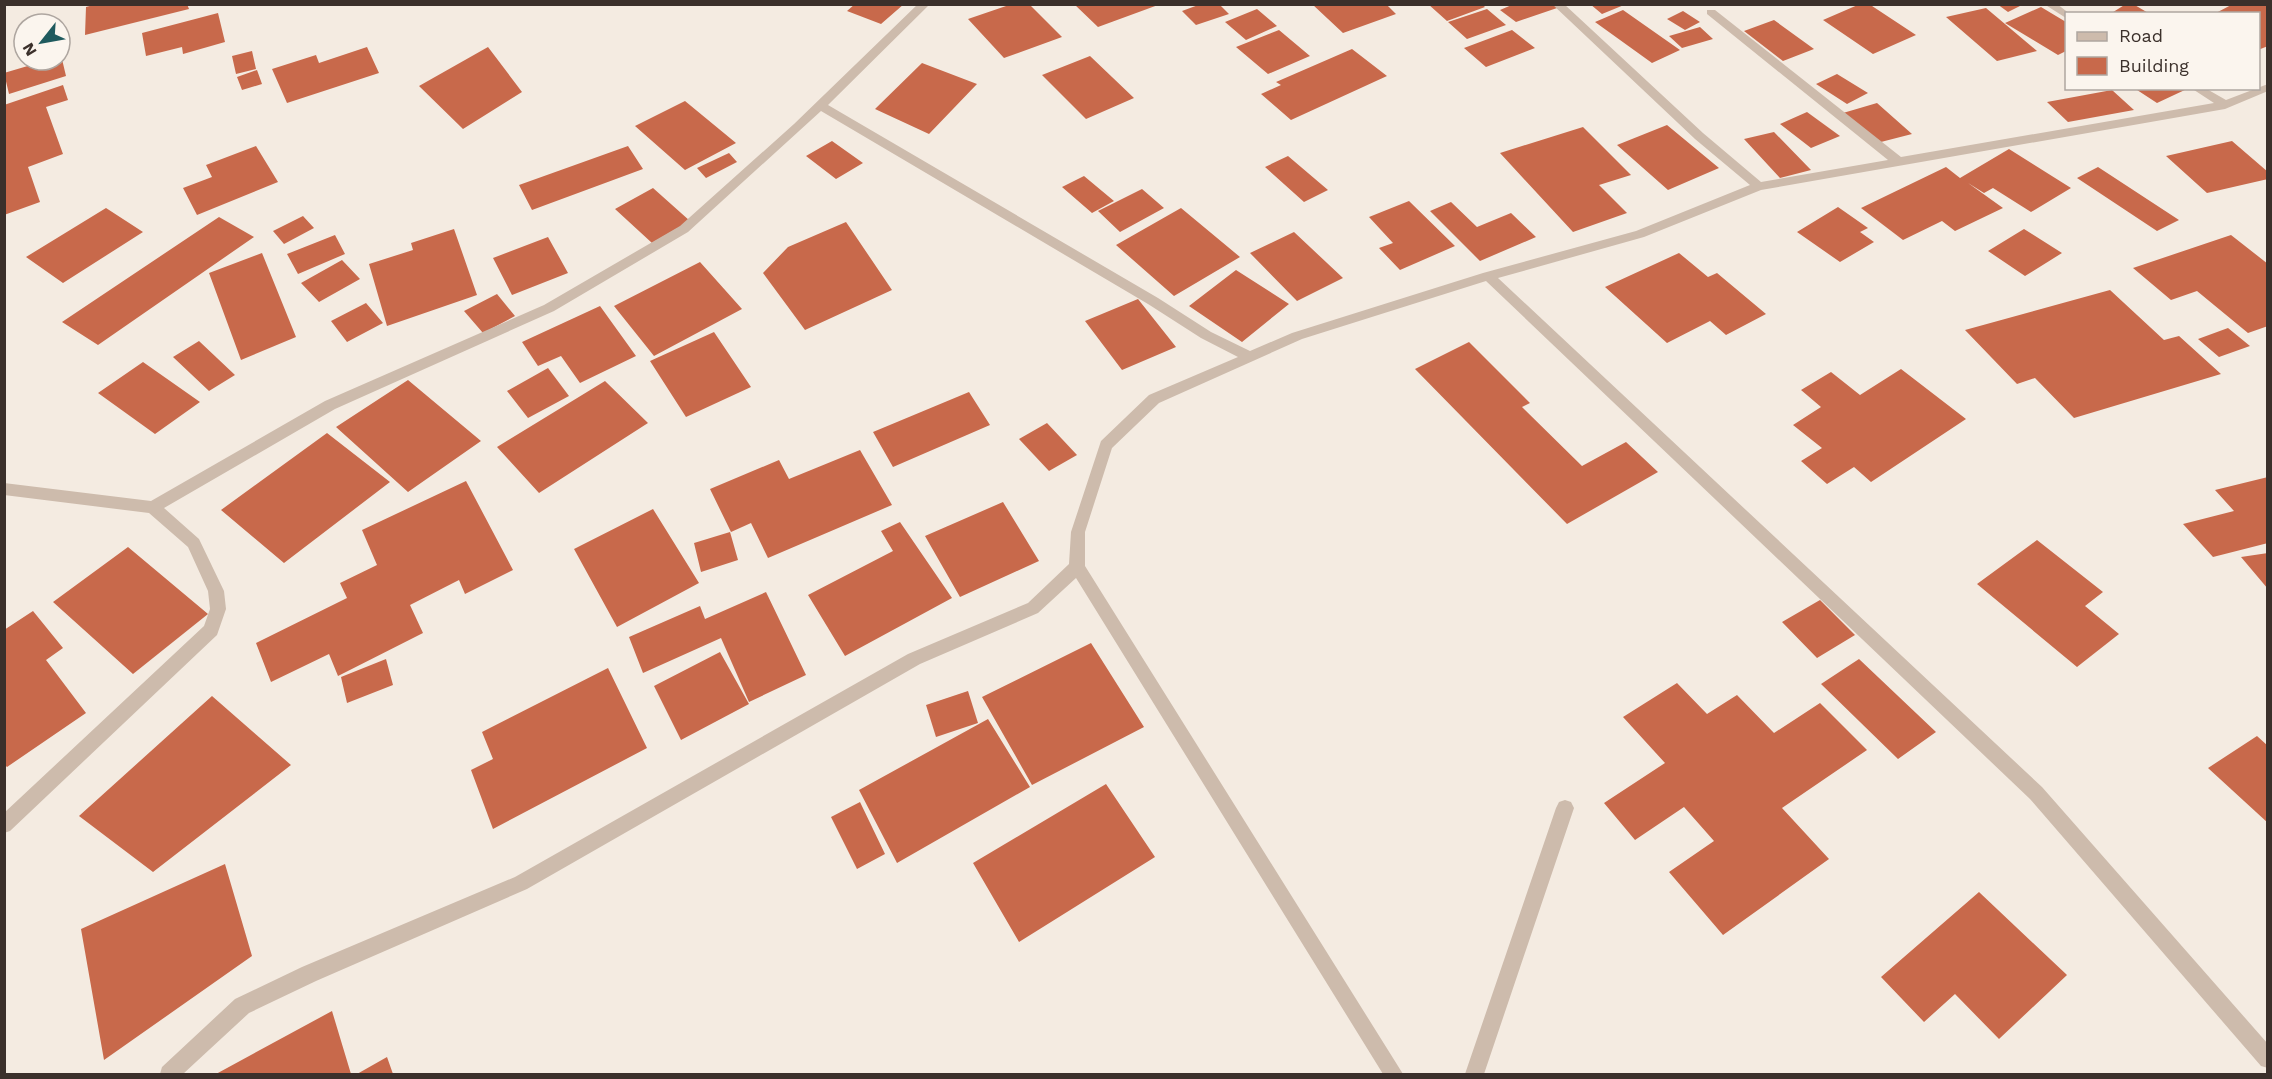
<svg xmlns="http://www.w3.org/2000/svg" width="2272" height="1079" viewBox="0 0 2272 1079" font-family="'Work Sans',sans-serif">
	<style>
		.building { fill: #c8694b }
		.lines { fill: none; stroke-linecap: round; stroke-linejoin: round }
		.minor { fill: #cdbbac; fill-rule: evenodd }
	</style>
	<rect width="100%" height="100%" fill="#f4ebe1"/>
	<path class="building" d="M 97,4 L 187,4 L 189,9 L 85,35 L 86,7 Z
		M 855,4 L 904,4 L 881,24 L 847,11 Z
		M 1074,4 L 1158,4 L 1158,5 L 1098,27 Z
		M 1201,4 L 1219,4 L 1229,14 L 1196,25 L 1182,11 Z
		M 1312,4 L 1386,4 L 1396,14 L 1343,33 Z
		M 1428,4 L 1482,4 L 1485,7 L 1447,21 Z
		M 1514,4 L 1558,4 L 1560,7 L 1516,22 L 1500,10 Z
		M 1590,4 L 1624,4 L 1624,5 L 1602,14 Z
		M 1860,4 L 1869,4 L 1916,35 L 1873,54 L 1823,20 Z
		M 1997,4 L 2018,4 L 2020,6 L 2008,12 Z
		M 2126,4 L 2133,4 L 2150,14 L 2110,14 Z
		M 2233,4 L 2268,6 L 2268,46 L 2258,50 L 2258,14 L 2214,14 Z
		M 1009,5 L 1030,5 L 1062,37 L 1004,58 L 968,19 Z
		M 2041,7 L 2066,22 L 2066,51 L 2058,55 L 2005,23 Z
		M 1986,8 L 2037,51 L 1997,61 L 1946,17 Z
		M 1257,9 L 1277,26 L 1246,40 L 1225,22 Z
		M 1487,9 L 1506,25 L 1467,39 L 1448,22 Z
		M 1623,10 L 1680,50 L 1652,63 L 1595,22 Z
		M 1683,11 L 1700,22 L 1685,30 L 1667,19 Z
		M 218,13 L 225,42 L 183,54 L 182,47 L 146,56 L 142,33 Z
		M 1774,20 L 1814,49 L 1783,61 L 1744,31 Z
		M 1700,27 L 1713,39 L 1682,48 L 1669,36 Z
		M 1279,30 L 1310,56 L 1268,74 L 1236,47 Z
		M 1512,30 L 1535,48 L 1486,67 L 1464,48 Z
		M 367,47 L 379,73 L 287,103 L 272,69 L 316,55 L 319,63 Z
		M 488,47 L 522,92 L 463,129 L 419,86 Z
		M 1352,49 L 1387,76 L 1291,120 L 1261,94 L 1281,85 L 1276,82 Z
		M 252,51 L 256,69 L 236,74 L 232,56 Z
		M 61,55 L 66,76 L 9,94 L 4,73 L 48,60 L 60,60 Z
		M 1090,56 L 1134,98 L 1086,119 L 1042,75 Z
		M 922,63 L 977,84 L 929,134 L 875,109 Z
		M 257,70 L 262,84 L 242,90 L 237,77 Z
		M 1837,74 L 1868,93 L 1847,104 L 1816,84 Z
		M 63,85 L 68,100 L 46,107 L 63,154 L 28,167 L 40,202 L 4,215 L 4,105 Z
		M 2134,88 L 2189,88 L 2157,103 Z
		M 2112,90 L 2134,110 L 2068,122 L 2047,102 Z
		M 685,101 L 736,143 L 685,170 L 635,126 Z
		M 1877,103 L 1912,134 L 1877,143 L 1843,113 Z
		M 1807,112 L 1840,136 L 1811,148 L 1780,124 Z
		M 1667,125 L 1719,168 L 1668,190 L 1617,145 Z
		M 1583,127 L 1631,175 L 1599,185 L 1627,213 L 1573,232 L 1500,153 Z
		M 1774,132 L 1811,170 L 1780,178 L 1744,139 Z
		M 832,141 L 863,163 L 836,179 L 806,156 Z
		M 2232,141 L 2268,172 L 2268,179 L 2207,193 L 2166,156 Z
		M 256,146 L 278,182 L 197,215 L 183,188 L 212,177 L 206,165 Z
		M 628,146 L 643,169 L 532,210 L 519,185 Z
		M 2009,149 L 2071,188 L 2031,212 L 1993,188 L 1984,193 L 1968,183 L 2003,208 L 1955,231 L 1942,221 L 1903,240 L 1861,208 L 1946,167 L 1960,178 Z
		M 729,153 L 737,162 L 706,178 L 697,168 Z
		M 1288,156 L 1328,190 L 1304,202 L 1265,167 Z
		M 2098,167 L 2179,220 L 2157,231 L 2077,178 Z
		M 1084,176 L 1114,201 L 1092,213 L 1062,187 Z
		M 653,188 L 690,221 L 652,243 L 615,209 Z
		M 1142,189 L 1164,208 L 1120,232 L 1098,211 Z
		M 1409,201 L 1455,246 L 1400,270 L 1379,248 L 1393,243 L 1369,217 Z
		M 1451,202 L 1477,227 L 1511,213 L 1536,237 L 1480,261 L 1430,211 Z
		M 1838,207 L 1868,228 L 1860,232 L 1874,242 L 1840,262 L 1797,232 Z
		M 106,208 L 143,232 L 63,283 L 26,257 Z
		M 1181,208 L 1240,257 L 1174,296 L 1116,245 Z
		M 303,216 L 314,228 L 284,244 L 273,231 Z
		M 219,217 L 254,237 L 98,345 L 62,322 Z
		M 846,222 L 892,290 L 805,330 L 763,273 L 788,247 Z
		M 454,229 L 477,295 L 387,326 L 369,264 L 413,250 L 411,243 Z
		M 2024,229 L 2062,253 L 2025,276 L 1988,251 Z
		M 1294,232 L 1343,278 L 1297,301 L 1250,253 Z
		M 335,235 L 345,254 L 298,274 L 287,254 Z
		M 2231,235 L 2268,264 L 2268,326 L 2248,333 L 2197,291 L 2171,300 L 2133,268 Z
		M 548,237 L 568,273 L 512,295 L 493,258 Z
		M 262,253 L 296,337 L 241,360 L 209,273 Z
		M 1679,253 L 1708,277 L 1717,273 L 1766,314 L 1726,335 L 1710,321 L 1667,343 L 1605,287 Z
		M 342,260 L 360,279 L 319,302 L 301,283 Z
		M 700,262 L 742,309 L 654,356 L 614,306 Z
		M 1236,270 L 1289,304 L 1242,342 L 1189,306 Z
		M 2110,290 L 2164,340 L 2179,336 L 2221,374 L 2074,418 L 2035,378 L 2017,384 L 1965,330 Z
		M 497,294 L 515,316 L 483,333 L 464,311 Z
		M 1138,299 L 1176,347 L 1122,370 L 1085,321 Z
		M 366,303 L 383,323 L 347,342 L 331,321 Z
		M 600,306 L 636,356 L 580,383 L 561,356 L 538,366 L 522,342 Z
		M 2228,328 L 2250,346 L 2219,357 L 2198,339 Z
		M 714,332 L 751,387 L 686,417 L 650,361 Z
		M 199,341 L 235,375 L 209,391 L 173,357 Z
		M 1469,342 L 1530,403 L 1522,407 L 1582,466 L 1626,442 L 1658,472 L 1567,524 L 1415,369 Z
		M 143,362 L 200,402 L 155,434 L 98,393 Z
		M 548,368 L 569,396 L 528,418 L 507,391 Z
		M 1901,369 L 1966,419 L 1871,482 L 1854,467 L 1827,484 L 1801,461 L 1822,448 L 1793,425 L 1821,407 L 1801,390 L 1831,372 L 1860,395 Z
		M 408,380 L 481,441 L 408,492 L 336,427 Z
		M 605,381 L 648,423 L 539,493 L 497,447 Z
		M 969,392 L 990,425 L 893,467 L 873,432 Z
		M 1047,423 L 1077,455 L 1049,471 L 1019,439 Z
		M 327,433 L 390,482 L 284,563 L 221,510 Z
		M 860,450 L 892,505 L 768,558 L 751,523 L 731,532 L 710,489 L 779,460 L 789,479 Z
		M 2268,477 L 2268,543 L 2213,557 L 2183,524 L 2234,511 L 2215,490 Z
		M 466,481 L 513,570 L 465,594 L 459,580 L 410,605 L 423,633 L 338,676 L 329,654 L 271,682 L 256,643 L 347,598 L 340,583 L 377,565 L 362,530 Z
		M 1003,502 L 1039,561 L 960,597 L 925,536 Z
		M 653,509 L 699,583 L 617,627 L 574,549 Z
		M 900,522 L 952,598 L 845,656 L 808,595 L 893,551 L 881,531 Z
		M 730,532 L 738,560 L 701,572 L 694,543 Z
		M 2037,540 L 2103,592 L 2085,606 L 2119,634 L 2077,667 L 1977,584 Z
		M 128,547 L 208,614 L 133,674 L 53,602 Z
		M 2268,553 L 2268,589 L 2241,557 Z
		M 766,592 L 806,675 L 749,702 L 721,638 L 643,673 L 629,637 L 700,606 L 705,619 Z
		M 1820,600 L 1855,635 L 1817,658 L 1782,622 Z
		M 33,611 L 63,648 L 46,660 L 86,713 L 7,767 L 4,764 L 4,630 Z
		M 1091,643 L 1144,727 L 1032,785 L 982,697 Z
		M 720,652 L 749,704 L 681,740 L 654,686 Z
		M 386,659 L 393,685 L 347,703 L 341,677 Z
		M 1859,659 L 1936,732 L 1898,759 L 1821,684 Z
		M 608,668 L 647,748 L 493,829 L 471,770 L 493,759 L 482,732 Z
		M 1677,683 L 1707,714 L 1737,695 L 1774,733 L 1820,703 L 1867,750 L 1782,808 L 1829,859 L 1723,935 L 1669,872 L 1714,841 L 1684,807 L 1635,840 L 1604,803 L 1665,763 L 1623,717 Z
		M 968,691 L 978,723 L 936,737 L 926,705 Z
		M 212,696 L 291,765 L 153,872 L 79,816 Z
		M 988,719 L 1030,787 L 897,863 L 859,790 Z
		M 2257,736 L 2268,746 L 2268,823 L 2208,768 Z
		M 1106,784 L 1155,857 L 1019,942 L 973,863 Z
		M 860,802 L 885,854 L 857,869 L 831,817 Z
		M 225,864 L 252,956 L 104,1060 L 81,929 Z
		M 1979,892 L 2067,975 L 1999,1039 L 1955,994 L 1924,1022 L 1881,977 Z
		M 332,1011 L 351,1074 L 216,1074 Z
		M 387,1057 L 393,1074 L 357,1074 Z"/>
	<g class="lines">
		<path class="minor" d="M 918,4 L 930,4 L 828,105 L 1158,298 L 1211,332 L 1250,351 L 1292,333 L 1483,273 L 1636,231 L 1750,185 L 1695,139 L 1552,4 L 1564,4 L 1703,133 L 1761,182 L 1888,160 L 1707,14 L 1707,10 L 1715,10 L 1901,157 L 2214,103 L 2191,88 L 2205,88 L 2226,100 L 2268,84 L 2268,91 L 2225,109 L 1761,190 L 1644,237 L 1498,278 L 2042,787 L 2268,1044 L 2268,1068 L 2261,1066 L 2030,799 L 1486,281 L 1302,339 L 1159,403 L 1112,448 L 1085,532 L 1085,566 L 1403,1074 L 1383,1074 L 1076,578 L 1038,613 L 920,664 L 527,889 L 316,981 L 249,1013 L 183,1074 L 160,1074 L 162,1067 L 235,999 L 302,967 L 515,877 L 908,654 L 1028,603 L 1069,564 L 1071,532 L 1101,441 L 1149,395 L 1238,357 L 1201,338 L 1148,304 L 821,111 L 688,232 L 554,311 L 335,409 L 164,508 L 199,539 L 224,591 L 226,609 L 217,635 L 10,831 L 4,833 L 4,813 L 204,626 L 210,609 L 208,591 L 188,547 L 149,513 L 4,495 L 4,483 L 151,501 L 325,401 L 544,305 L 680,226 L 794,124 Z
			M 2044,4 L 2057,4 L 2070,14 L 2066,14 L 2066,18 Z
			M 1565,800 L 1571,802 L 1574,808 L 1484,1074 L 1465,1074 L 1556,808 L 1559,802 Z"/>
	</g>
	<rect width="2272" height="1079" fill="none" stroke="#3b302b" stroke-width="12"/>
	<rect x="2065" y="12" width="195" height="78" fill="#fbf5ee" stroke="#aea6a0" stroke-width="1.5"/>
	<rect x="2077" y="32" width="30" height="9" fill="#cdbbac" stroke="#aea6a0" stroke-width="1.5"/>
	<text x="2119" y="42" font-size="18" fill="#3b302b">Road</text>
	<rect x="2077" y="57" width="30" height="18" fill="#c8694b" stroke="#aea6a0" stroke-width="1.5"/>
	<text x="2119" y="72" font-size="18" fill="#3b302b">Building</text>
	<g transform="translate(42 42) rotate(239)"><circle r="28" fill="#fbf5ee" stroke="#aea6a0" stroke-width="1.5"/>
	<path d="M0-4.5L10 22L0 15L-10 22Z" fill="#1f5a5e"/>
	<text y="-9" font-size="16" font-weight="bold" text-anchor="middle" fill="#3b302b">N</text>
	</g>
</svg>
